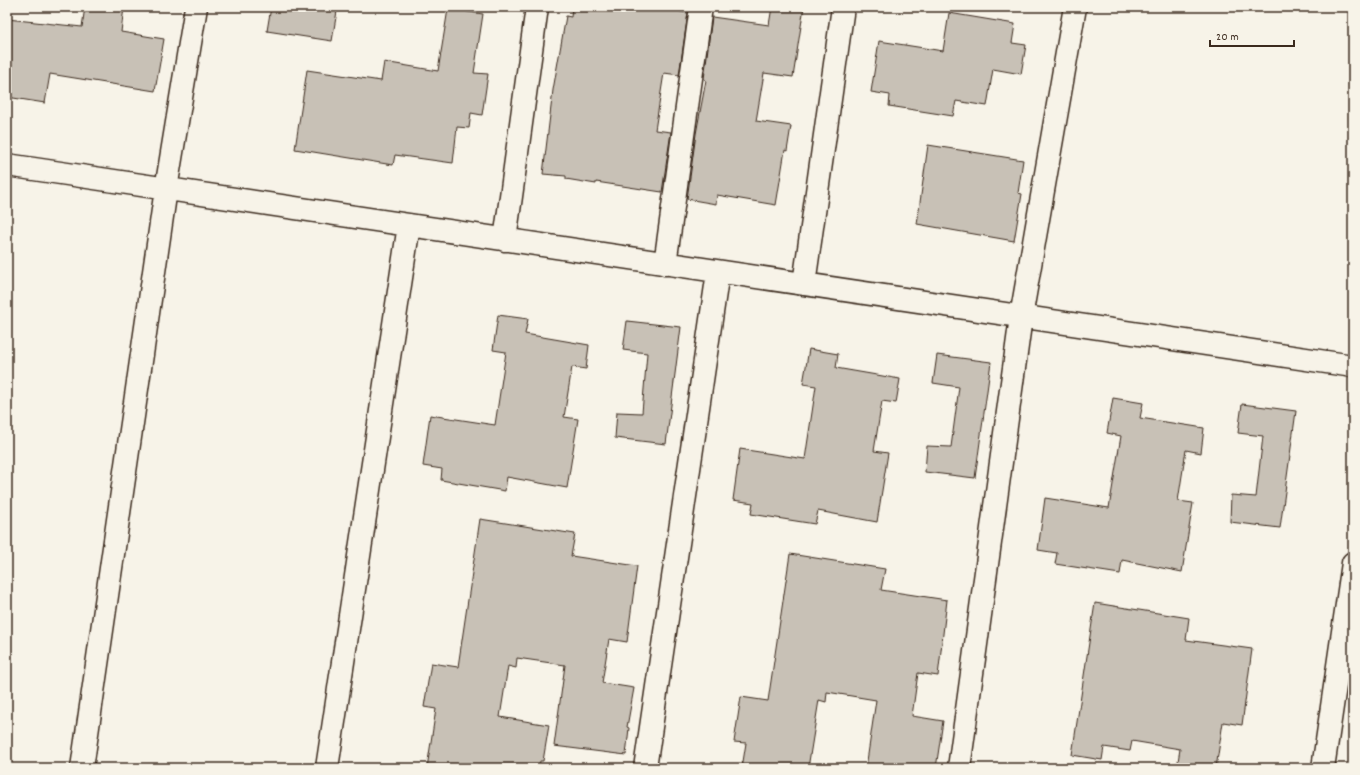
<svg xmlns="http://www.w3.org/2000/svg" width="1360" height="775" viewBox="0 0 1360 775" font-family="Dekko,sans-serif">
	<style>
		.building { fill: #c8c1b6; stroke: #3b2a1e }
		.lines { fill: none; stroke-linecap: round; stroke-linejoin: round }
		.minor-casing { stroke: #3b2a1e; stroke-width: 25 }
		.minor { stroke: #f7f3e8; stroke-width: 22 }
	</style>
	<rect width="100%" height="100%" fill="#f7f3e8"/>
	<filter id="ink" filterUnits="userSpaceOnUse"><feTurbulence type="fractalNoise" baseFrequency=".025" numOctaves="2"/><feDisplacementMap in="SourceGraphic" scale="8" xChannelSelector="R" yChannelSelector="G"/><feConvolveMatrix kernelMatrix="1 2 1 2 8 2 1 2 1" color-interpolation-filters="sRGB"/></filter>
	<g filter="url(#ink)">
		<path class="building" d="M 85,7 L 124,7 L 121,32 L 164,39 L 155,91 L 50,74 L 45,103 L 7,97 L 7,19 L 82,27 Z
			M 271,7 L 310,7 L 337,11 L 332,41 L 267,31 Z
			M 572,7 L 670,7 L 670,10 L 688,13 L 679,75 L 664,73 L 655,130 L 671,132 L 662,192 L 596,182 L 596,184 L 566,179 L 566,176 L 543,174 L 553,90 L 566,16 L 571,17 Z
			M 772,7 L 804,7 L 793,77 L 764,73 L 756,121 L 791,126 L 787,151 L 785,150 L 776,205 L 717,195 L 716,204 L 687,199 L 696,134 L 706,80 L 704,79 L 712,17 L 769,25 Z
			M 448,9 L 483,14 L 474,73 L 488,74 L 482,115 L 471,113 L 469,128 L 457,127 L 453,163 L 395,155 L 393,165 L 295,149 L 307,70 L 381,81 L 384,62 L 438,71 Z
			M 949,13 L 1015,24 L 1012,43 L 1026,45 L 1021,74 L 993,69 L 987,106 L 956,101 L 953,116 L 889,106 L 890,95 L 871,92 L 879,41 L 943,51 Z
			M 928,145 L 1023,160 L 1018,193 L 1022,194 L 1014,241 L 917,224 Z
			M 498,315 L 528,319 L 525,334 L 589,345 L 586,369 L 572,367 L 564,417 L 578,419 L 567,488 L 507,477 L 505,491 L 441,480 L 442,469 L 423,466 L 430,415 L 495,425 L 506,352 L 493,350 Z
			M 627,321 L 681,327 L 666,444 L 615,438 L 617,412 L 642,413 L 647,353 L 623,350 Z
			M 809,349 L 838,354 L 836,368 L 900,379 L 896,403 L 882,401 L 874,451 L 888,453 L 877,522 L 818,511 L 815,524 L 751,514 L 753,503 L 733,500 L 740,449 L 805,459 L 816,386 L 803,384 Z
			M 937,355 L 991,362 L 975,478 L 925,472 L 927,446 L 951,447 L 959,387 L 933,383 Z
			M 1113,398 L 1143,403 L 1140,418 L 1204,428 L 1201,453 L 1186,450 L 1178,501 L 1193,503 L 1182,572 L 1122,560 L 1120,574 L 1055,564 L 1057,553 L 1038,550 L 1045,498 L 1109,508 L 1121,436 L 1107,433 Z
			M 1242,404 L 1296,411 L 1280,528 L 1230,522 L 1231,495 L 1256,497 L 1263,436 L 1238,433 Z
			M 480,519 L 575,534 L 571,556 L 637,566 L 627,642 L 609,639 L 602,683 L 634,688 L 627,727 L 629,728 L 626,755 L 554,746 L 565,665 L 517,658 L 516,668 L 508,666 L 500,717 L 549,725 L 543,761 L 540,761 L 539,768 L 427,768 L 436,709 L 424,707 L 431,663 L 458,667 Z
			M 790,554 L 885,569 L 881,590 L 947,600 L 938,676 L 918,673 L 912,716 L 943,721 L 936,768 L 866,768 L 876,700 L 827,692 L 826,702 L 819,700 L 808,768 L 742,768 L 746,743 L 734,742 L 741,697 L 768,701 Z
			M 1095,603 L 1189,618 L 1186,640 L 1252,649 L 1242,725 L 1223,722 L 1216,768 L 1177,768 L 1180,749 L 1132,741 L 1130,751 L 1104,747 L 1102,760 L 1072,755 Z"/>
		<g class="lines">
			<g class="minor-casing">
				<path id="minor" d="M 7,165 L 1353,366
					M 505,240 L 537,7
					M 665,264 L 701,7
					M 804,284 L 843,7
					M 82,768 L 166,189 L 196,7
					M 327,768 L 409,225
					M 645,768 L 718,272
					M 959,768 L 1021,317 L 1075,7
					M 1323,768 L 1353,563"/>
			</g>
			<use href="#minor" class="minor"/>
		</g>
	</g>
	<rect width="1360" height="775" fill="none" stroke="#f7f3e8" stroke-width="24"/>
	<rect x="12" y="12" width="1336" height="751" fill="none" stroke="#3b2a1e" stroke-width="1.5" filter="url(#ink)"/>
	<path d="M1210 40v6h84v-6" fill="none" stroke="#3b2a1e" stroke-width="2"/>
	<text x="1216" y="40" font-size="12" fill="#3b2a1e" stroke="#f7f3e8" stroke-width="3" paint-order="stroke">20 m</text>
</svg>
